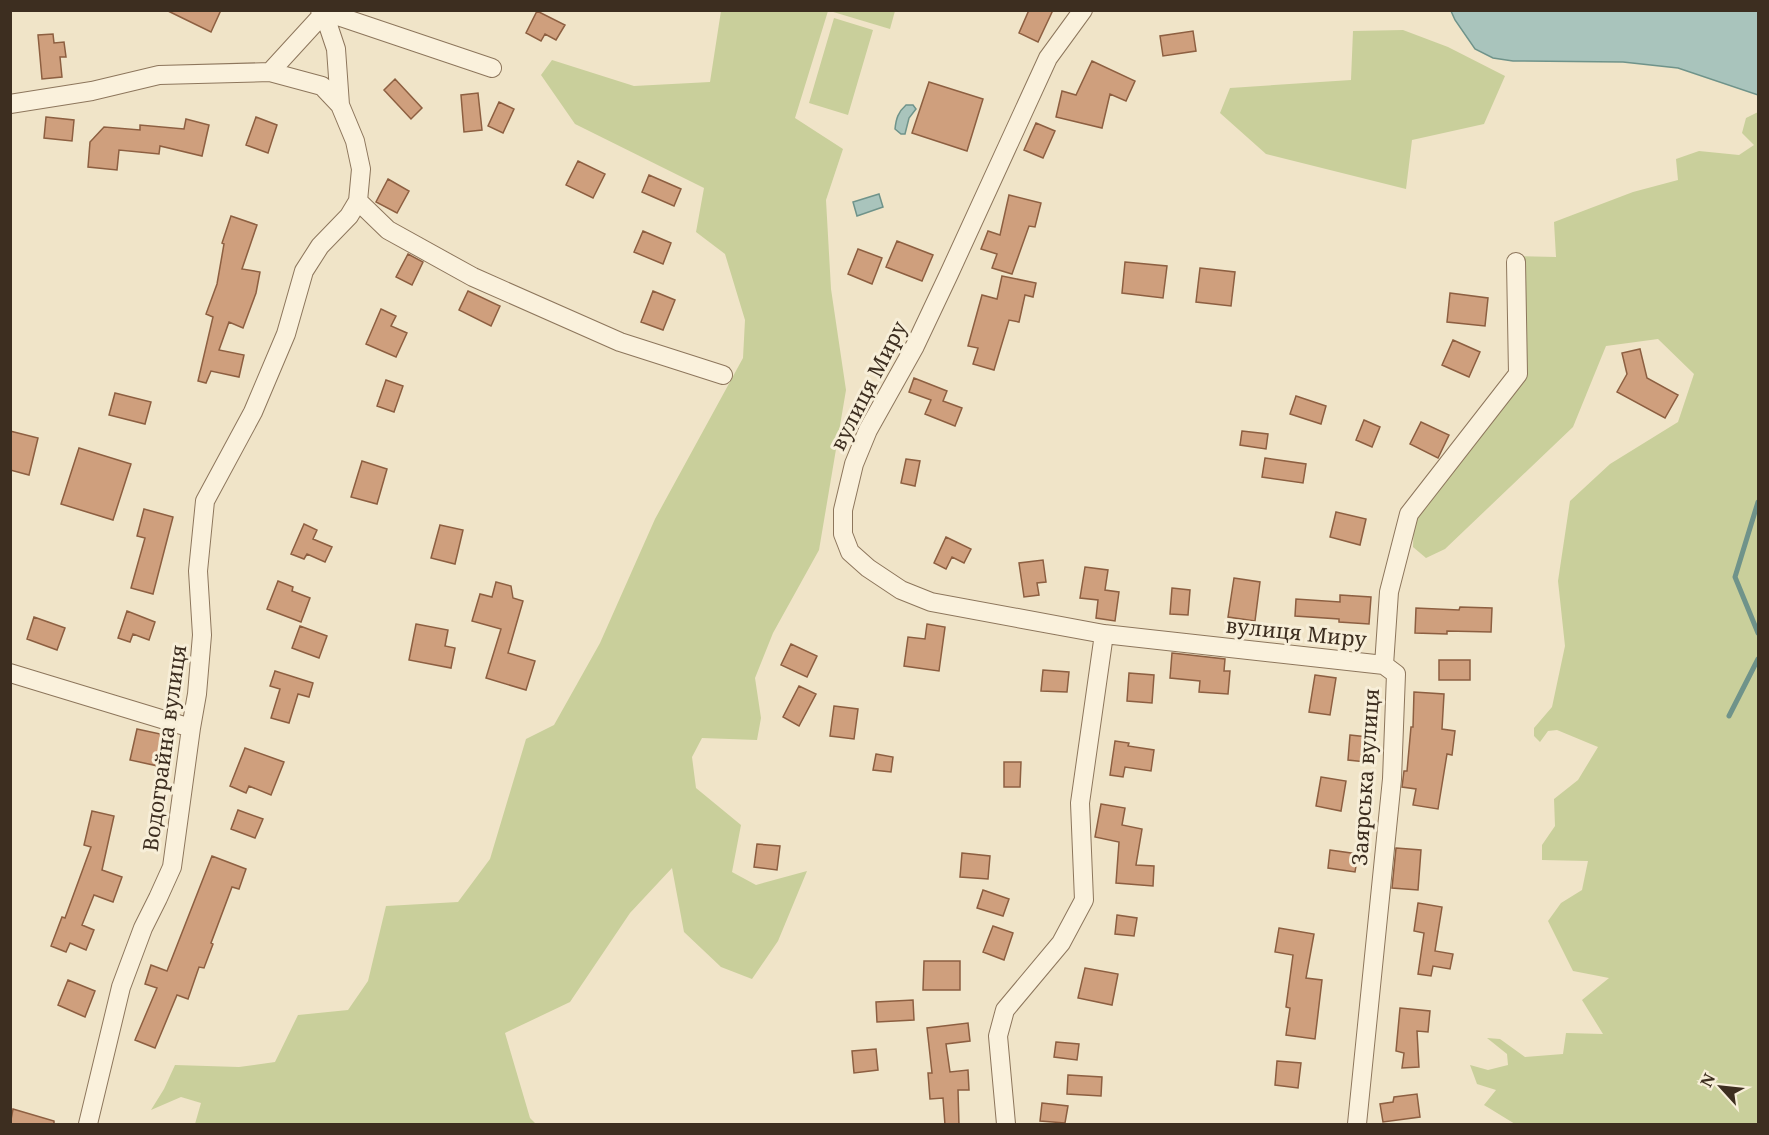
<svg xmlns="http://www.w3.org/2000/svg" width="1769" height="1135" viewBox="0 0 1769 1135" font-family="'Noto Serif',serif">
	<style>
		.green { fill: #c9cf9b }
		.water { fill: #a9c4bc; stroke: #6f938a; stroke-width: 1.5 }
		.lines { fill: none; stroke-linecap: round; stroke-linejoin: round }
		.stream { stroke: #6f938a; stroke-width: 5 }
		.building { fill: #cf9f7d; stroke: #8d5f41; stroke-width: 1.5 }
		.minor-casing { stroke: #8d765c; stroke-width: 20 }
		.minor { stroke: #faf1dc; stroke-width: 18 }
		.labels { text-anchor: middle; stroke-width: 6; stroke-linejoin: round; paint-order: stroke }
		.street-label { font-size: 21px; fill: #3d2e20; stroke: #f7eed8 }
	</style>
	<rect width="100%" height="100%" fill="#f0e4c8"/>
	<path class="green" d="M 721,11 L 828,11 L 795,118 L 843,149 L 826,200 L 831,289 L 846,390 L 819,550 L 773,633 L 755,678 L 761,718 L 757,740 L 702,738 L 692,757 L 696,788 L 741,825 L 732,872 L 756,885 L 807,871 L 778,941 L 752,979 L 721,967 L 684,932 L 672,868 L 630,913 L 570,1002 L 505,1033 L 530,1118 L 536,1124 L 195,1124 L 201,1103 L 181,1097 L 151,1110 L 164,1089 L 175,1065 L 239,1067 L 275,1062 L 298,1015 L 348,1010 L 368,981 L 386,906 L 458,902 L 490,859 L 526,739 L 554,725 L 600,643 L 655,519 L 743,358 L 745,320 L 725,254 L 696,232 L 704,188 L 575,124 L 541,75 L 552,60 L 634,86 L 710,82 Z
		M 830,11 L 895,11 L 890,29 Z
		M 834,18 L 873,30 L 848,115 L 809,103 Z
		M 1403,30 L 1448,47 L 1505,76 L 1484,124 L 1412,140 L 1406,189 L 1266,154 L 1220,113 L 1230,88 L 1351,80 L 1353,31 Z
		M 1758,112 L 1758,1124 L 1515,1124 L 1484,1105 L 1496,1090 L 1477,1084 L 1470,1065 L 1488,1070 L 1508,1065 L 1507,1054 L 1487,1038 L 1500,1039 L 1525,1057 L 1563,1054 L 1566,1033 L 1603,1034 L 1582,1000 L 1609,978 L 1573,971 L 1548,921 L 1561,903 L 1582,890 L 1588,861 L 1542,860 L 1542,845 L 1555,826 L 1554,799 L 1578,780 L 1598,747 L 1557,730 L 1548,731 L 1540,742 L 1534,736 L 1534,728 L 1552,707 L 1565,646 L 1558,581 L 1570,501 L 1610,464 L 1678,422 L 1694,374 L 1658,339 L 1606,346 L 1573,427 L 1445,549 L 1426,558 L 1413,547 L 1414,518 L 1524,377 L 1513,256 L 1556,257 L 1554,222 L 1633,192 L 1678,180 L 1676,159 L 1699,151 L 1739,155 L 1754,145 L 1742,133 L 1746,118 Z"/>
	<path class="water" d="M 1451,11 L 1758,11 L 1758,95 L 1678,68 L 1623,62 L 1513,61 L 1493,58 L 1475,49 L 1455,20 Z
		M 906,105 L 913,105 L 916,109 L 909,118 L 905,134 L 901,134 L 895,129 C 896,119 898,112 906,105 Z
		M 879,194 L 883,207 L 857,216 L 853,202 Z"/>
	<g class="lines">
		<path class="stream" d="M 1758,502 L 1735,577 L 1758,633
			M 1729,716 L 1758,659"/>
	</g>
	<path class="building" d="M 166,10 L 221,10 L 211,32 Z
		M 1029,10 L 1053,10 L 1038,42 L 1019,33 Z
		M 537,11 L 565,25 L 556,40 L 545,34 L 541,41 L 526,33 Z
		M 1193,31 L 1196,51 L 1163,56 L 1160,36 Z
		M 53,34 L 54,43 L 64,42 L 66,57 L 60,57 L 62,77 L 42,79 L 38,35 Z
		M 1092,61 L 1135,81 L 1126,101 L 1110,94 L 1102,128 L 1056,117 L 1062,91 L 1076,95 Z
		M 395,79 L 422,108 L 411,119 L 384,90 Z
		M 929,82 L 983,99 L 967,151 L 912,133 Z
		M 478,93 L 482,130 L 464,132 L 461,95 Z
		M 499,102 L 514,109 L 503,133 L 488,126 Z
		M 46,117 L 74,120 L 72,141 L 44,138 Z
		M 256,117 L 277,125 L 268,153 L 246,145 Z
		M 186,119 L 209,125 L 202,156 L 160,146 L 159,154 L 119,150 L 117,170 L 88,167 L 90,142 L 104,127 L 140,130 L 140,125 L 184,129 Z
		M 1036,123 L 1055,131 L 1043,158 L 1024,150 Z
		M 578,161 L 605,174 L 593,198 L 566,185 Z
		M 649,175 L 681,189 L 674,206 L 642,192 Z
		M 388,179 L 409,191 L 397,213 L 376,202 Z
		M 1009,195 L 1041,203 L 1035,227 L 1029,226 L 1012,274 L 992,268 L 997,254 L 981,249 L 988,231 L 1000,235 Z
		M 231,216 L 257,225 L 242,269 L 260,272 L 256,293 L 243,328 L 229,322 L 219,350 L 244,355 L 239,377 L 211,371 L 206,383 L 198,381 L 213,317 L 206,314 L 217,284 L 224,244 L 222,243 Z
		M 643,231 L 671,243 L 663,264 L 634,252 Z
		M 897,241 L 933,255 L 922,281 L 886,267 Z
		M 858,249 L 882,258 L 872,284 L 848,274 Z
		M 408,254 L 423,262 L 412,285 L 396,277 Z
		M 1125,262 L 1167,266 L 1163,298 L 1122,293 Z
		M 1200,268 L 1235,272 L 1231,306 L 1196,302 Z
		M 1002,276 L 1036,283 L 1033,297 L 1025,295 L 1019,322 L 1009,320 L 994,370 L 973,364 L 978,348 L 968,346 L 982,295 L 997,299 Z
		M 468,291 L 500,306 L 491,326 L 459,310 Z
		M 653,291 L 675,300 L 663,330 L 641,322 Z
		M 1450,293 L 1488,298 L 1485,326 L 1447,322 Z
		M 381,309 L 396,316 L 391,326 L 407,333 L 396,357 L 366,344 Z
		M 1453,340 L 1480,352 L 1469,377 L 1442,365 Z
		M 1640,349 L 1647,378 L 1678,395 L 1665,418 L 1617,392 L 1627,374 L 1622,353 Z
		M 914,378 L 947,391 L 943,401 L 962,408 L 955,426 L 925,414 L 931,400 L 909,392 Z
		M 386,380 L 403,386 L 394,412 L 377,406 Z
		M 115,393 L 151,402 L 145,424 L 109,415 Z
		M 1296,396 L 1326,406 L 1321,424 L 1290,414 Z
		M 1364,420 L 1380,427 L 1372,447 L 1356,440 Z
		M 1421,422 L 1449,435 L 1438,458 L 1410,444 Z
		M 10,431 L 38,438 L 29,475 L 10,470 Z
		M 1242,431 L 1268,434 L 1266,449 L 1240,445 Z
		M 79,448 L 131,464 L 113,520 L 61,504 Z
		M 1265,458 L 1306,464 L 1303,483 L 1262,477 Z
		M 906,459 L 920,461 L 915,486 L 901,483 Z
		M 362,461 L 387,469 L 377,504 L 351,497 Z
		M 144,509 L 173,517 L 153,594 L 131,588 L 145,538 L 137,536 Z
		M 1336,512 L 1366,519 L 1360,545 L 1330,537 Z
		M 304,524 L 317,530 L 313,539 L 332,547 L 325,562 L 307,554 L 304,559 L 291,554 Z
		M 440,525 L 463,530 L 455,564 L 431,558 Z
		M 946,537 L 971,549 L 964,563 L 952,557 L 946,569 L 934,563 Z
		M 1043,560 L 1046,582 L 1037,583 L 1039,595 L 1024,597 L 1019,563 Z
		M 1085,567 L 1108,570 L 1105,590 L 1119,592 L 1115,621 L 1096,618 L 1098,600 L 1080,598 Z
		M 1234,578 L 1260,582 L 1255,621 L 1228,617 Z
		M 278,581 L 293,587 L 292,591 L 310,598 L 301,622 L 267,609 Z
		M 496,582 L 511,586 L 513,598 L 523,601 L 508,653 L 535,661 L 526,690 L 486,678 L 501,629 L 472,621 L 480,594 L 492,597 Z
		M 1172,588 L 1190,590 L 1188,615 L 1170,614 Z
		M 1340,595 L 1371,597 L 1369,624 L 1339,622 L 1339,619 L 1295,616 L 1296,599 L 1340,602 Z
		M 1460,607 L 1492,608 L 1491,632 L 1447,631 L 1447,634 L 1415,633 L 1416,608 L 1459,610 Z
		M 127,611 L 155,622 L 149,640 L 133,634 L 130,642 L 118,638 Z
		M 34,617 L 65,628 L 57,650 L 27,639 Z
		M 416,624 L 448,630 L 445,646 L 455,648 L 451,668 L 409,660 Z
		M 927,624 L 945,627 L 939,671 L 904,666 L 908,637 L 925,639 Z
		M 300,626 L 327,636 L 319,658 L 292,648 Z
		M 791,644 L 817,656 L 807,677 L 781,665 Z
		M 1172,653 L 1225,659 L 1224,671 L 1230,671 L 1228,694 L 1199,692 L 1200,681 L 1170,678 Z
		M 1439,660 L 1470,660 L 1470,680 L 1439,680 Z
		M 1043,670 L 1069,672 L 1067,692 L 1041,691 Z
		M 275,671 L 313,683 L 309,697 L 298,694 L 289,723 L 271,718 L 280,689 L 270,686 Z
		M 1129,673 L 1154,675 L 1152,703 L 1127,701 Z
		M 1315,675 L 1336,678 L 1330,715 L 1309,712 Z
		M 799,686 L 816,694 L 799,726 L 783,717 Z
		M 1414,692 L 1444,694 L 1442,729 L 1455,731 L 1452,755 L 1447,754 L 1438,809 L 1413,805 L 1416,789 L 1402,787 L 1404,771 L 1407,771 L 1411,727 L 1413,727 Z
		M 834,706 L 858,709 L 854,739 L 830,736 Z
		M 137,729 L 165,735 L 158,766 L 130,760 Z
		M 1350,735 L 1368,737 L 1366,762 L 1348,760 Z
		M 1115,741 L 1129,743 L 1128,746 L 1154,750 L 1151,771 L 1125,767 L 1123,777 L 1110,775 Z
		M 245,748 L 284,762 L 271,795 L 249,786 L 246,793 L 230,786 Z
		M 876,754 L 893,757 L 891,772 L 873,770 Z
		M 1004,762 L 1021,762 L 1020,787 L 1004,787 Z
		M 1321,777 L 1346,781 L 1341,811 L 1316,806 Z
		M 1101,804 L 1125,808 L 1122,825 L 1142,829 L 1136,865 L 1154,866 L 1153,886 L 1116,883 L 1119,842 L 1095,837 Z
		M 238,810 L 263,819 L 255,838 L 231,829 Z
		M 92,811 L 114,816 L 102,870 L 122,877 L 113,902 L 94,895 L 82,925 L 94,930 L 86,950 L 70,943 L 66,952 L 51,946 L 62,917 L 65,918 L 91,847 L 84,845 Z
		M 757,844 L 780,846 L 777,870 L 754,867 Z
		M 1396,848 L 1421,850 L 1418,890 L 1392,888 Z
		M 1330,850 L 1358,854 L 1355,872 L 1328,868 Z
		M 962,853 L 990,856 L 988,879 L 960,877 Z
		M 212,856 L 246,869 L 239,889 L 232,887 L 211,943 L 213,944 L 204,968 L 199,967 L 188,999 L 177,995 L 155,1048 L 135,1040 L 157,988 L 145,984 L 151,965 L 167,971 Z
		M 983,890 L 1009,899 L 1003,916 L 977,908 Z
		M 1418,903 L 1442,907 L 1435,951 L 1453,954 L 1450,969 L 1433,966 L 1431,976 L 1418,974 L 1424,933 L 1414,931 Z
		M 1117,915 L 1137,918 L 1134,936 L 1115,934 Z
		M 993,926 L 1013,933 L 1004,960 L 983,952 Z
		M 1279,928 L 1314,934 L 1306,978 L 1322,980 L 1315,1039 L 1286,1035 L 1290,1008 L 1286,1007 L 1293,955 L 1275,952 Z
		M 924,961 L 960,961 L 960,990 L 923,990 Z
		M 1085,968 L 1118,974 L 1112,1005 L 1078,998 Z
		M 68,980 L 95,991 L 85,1017 L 58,1005 Z
		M 913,1000 L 914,1020 L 877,1022 L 876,1002 Z
		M 1400,1008 L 1430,1011 L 1428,1032 L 1417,1031 L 1419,1067 L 1402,1068 L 1404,1053 L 1396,1051 Z
		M 968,1023 L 970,1041 L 946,1044 L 950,1072 L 968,1070 L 969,1090 L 958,1090 L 959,1125 L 945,1125 L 943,1098 L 930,1099 L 928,1073 L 932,1073 L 927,1028 Z
		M 1056,1042 L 1079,1044 L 1077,1060 L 1054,1057 Z
		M 876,1049 L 878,1070 L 854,1073 L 852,1051 Z
		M 1277,1061 L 1301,1063 L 1298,1088 L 1275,1085 Z
		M 1068,1075 L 1102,1077 L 1101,1096 L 1067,1094 Z
		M 1417,1094 L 1420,1117 L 1383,1122 L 1380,1104 L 1393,1102 L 1394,1097 Z
		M 1042,1103 L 1068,1106 L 1065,1123 L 1040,1121 Z
		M 13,1109 L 54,1121 L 54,1125 L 10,1125 Z"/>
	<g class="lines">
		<g class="minor-casing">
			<path id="minor" d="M 320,10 L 492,68
				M 1083,10 L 1048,58 L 949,274 L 915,346 L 868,430 L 854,464 L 843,510 L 843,534 L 850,552 L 868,568 L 901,590 L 931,602 L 1104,634 L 1384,665
				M 270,72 L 322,86 L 340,105
				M 10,104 L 92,91 L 159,75 L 270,72 L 324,13 L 336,49 L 340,105 L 355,141 L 361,169 L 358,201 L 349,216 L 320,246 L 304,271 L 286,334 L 253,412 L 205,501 L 198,571 L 202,635 L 197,694 L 191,728 L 172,867 L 158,898 L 143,928 L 121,987 L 88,1124
				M 358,201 L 388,230 L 473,277 L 620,342 L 723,375
				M 10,673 L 191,728
				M 1006,1124 L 998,1036 L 1005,1010 L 1061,943 L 1084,900 L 1080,803 L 1104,634
				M 1357,1124 L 1392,779 L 1396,674 L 1384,665 L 1389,592 L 1409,514 L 1518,374 L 1516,262"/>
		</g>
		<use href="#minor" class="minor"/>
	</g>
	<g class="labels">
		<g class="street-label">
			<text transform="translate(869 386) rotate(-63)" y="7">вулиця Миру</text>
			<text transform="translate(1296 633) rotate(6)" y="7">вулиця Миру</text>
			<text transform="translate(165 748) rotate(-82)" y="7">Водограйна вулиця</text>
			<text transform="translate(1366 777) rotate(-86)" y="7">Заярська вулиця</text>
		</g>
	</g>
	<rect width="1769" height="1135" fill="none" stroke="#3d2e20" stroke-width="24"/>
	<g transform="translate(1721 1087) rotate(297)" stroke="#f7eed8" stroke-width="4.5" paint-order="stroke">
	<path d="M0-4.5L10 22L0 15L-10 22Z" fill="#3d2e20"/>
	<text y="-9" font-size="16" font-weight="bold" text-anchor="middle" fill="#3d2e20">N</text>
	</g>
</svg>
